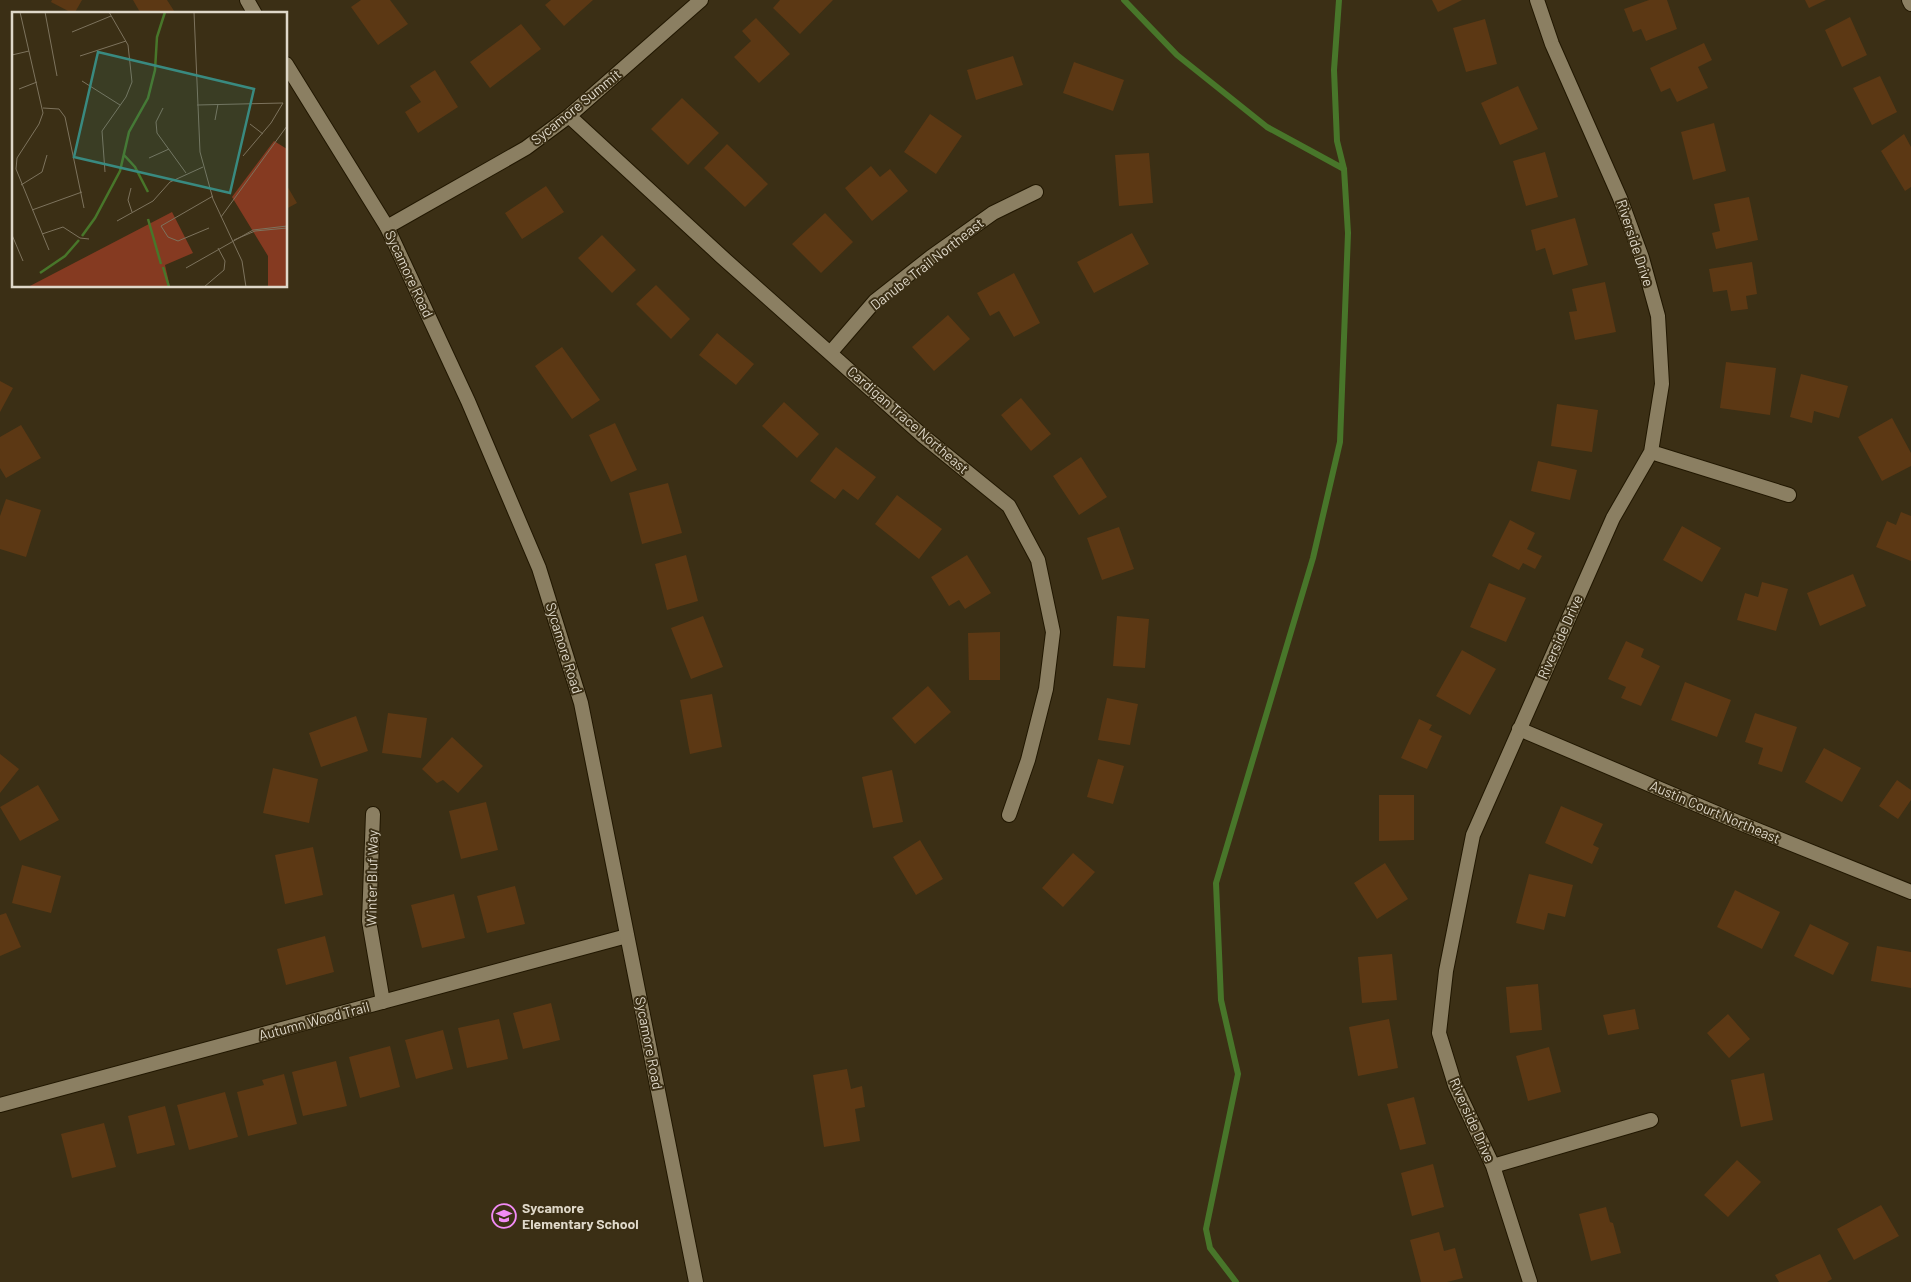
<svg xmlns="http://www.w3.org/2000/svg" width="1911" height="1282" viewBox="0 0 1911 1282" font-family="Barlow,sans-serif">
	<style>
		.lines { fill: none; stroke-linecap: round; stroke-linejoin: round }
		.stream { stroke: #48762a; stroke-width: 6 }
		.building { fill: #5c3814 }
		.minor-casing { stroke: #211700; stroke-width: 16 }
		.tertiary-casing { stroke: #211700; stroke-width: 16 }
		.minor { stroke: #8b7f62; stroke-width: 14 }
		.tertiary { stroke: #8b7f62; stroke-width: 14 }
		.labels { text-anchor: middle; stroke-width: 4; stroke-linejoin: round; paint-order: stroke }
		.street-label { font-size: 14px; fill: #dfd8c9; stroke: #3b2f15 }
		.poi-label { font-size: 14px; font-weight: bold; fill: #dfd8c9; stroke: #3b2f15; text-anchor: start }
		.inset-river { fill: none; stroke: #48762a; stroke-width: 2.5 }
		.inset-road { fill: none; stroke: #7d735d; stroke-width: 1 }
		.view { fill: #398a80; fill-opacity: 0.15; stroke: #398a80; stroke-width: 2.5 }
		.inset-edge { fill: none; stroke: #dfd8c9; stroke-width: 2.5 }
	</style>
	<rect width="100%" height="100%" fill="#3b2f15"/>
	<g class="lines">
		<path class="stream" d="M 1124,0 L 1177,55 L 1267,127 L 1344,169
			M 1236,1282 L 1210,1248 L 1206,1229 L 1238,1074 L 1221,1000 L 1216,883 L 1313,558 L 1340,442 L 1348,233 L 1344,169 L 1337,141 L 1334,70 L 1339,0"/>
	</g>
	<path class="building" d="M 52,0 L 82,0 L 74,14 L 51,2 Z
		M 133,0 L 167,0 L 176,14 L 141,14 Z
		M 361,0 L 390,0 L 408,24 L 378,45 L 351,7 Z
		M 551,0 L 593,0 L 564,26 L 545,5 Z
		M 780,0 L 833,0 L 800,34 L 773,8 Z
		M 1432,0 L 1462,0 L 1438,12 Z
		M 1649,0 L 1667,0 L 1677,29 L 1646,41 L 1641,29 L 1633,32 L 1624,9 Z
		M 1805,0 L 1826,0 L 1809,8 Z
		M 1850,17 L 1867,55 L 1842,67 L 1825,30 Z
		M 756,18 L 790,54 L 759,83 L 734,57 L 751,41 L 742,31 Z
		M 1485,19 L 1497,64 L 1466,72 L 1453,28 Z
		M 521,24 L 541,49 L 490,88 L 470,62 Z
		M 1704,43 L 1712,60 L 1698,67 L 1708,88 L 1677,102 L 1670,88 L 1661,92 L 1650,68 Z
		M 1013,56 L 1023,85 L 976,100 L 967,70 Z
		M 1074,62 L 1124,80 L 1113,111 L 1063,93 Z
		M 435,70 L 458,107 L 418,133 L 405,112 L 421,102 L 410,86 Z
		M 1880,76 L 1897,112 L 1872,125 L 1853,88 Z
		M 1518,86 L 1538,129 L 1500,145 L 1481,103 Z
		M 682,98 L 719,133 L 688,165 L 651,129 Z
		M 930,114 L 962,136 L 936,174 L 904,152 Z
		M 1714,123 L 1726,171 L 1693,180 L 1681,132 Z
		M 1904,134 L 1911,147 L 1911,187 L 1905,191 L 1881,151 Z
		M 727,144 L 768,184 L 745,207 L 704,168 Z
		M 1545,152 L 1558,197 L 1526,206 L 1513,161 Z
		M 1149,153 L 1153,203 L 1119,206 L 1115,155 Z
		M 871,166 L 880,177 L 890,169 L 908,191 L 872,221 L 845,188 Z
		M 286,184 L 297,203 L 286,209 Z
		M 546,186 L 564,212 L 522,239 L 505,213 Z
		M 1749,197 L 1758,240 L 1716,249 L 1712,233 L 1720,231 L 1714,204 Z
		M 825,213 L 853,242 L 821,273 L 792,244 Z
		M 1575,218 L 1588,265 L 1553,275 L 1545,248 L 1536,251 L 1531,230 Z
		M 1132,233 L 1149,264 L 1094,293 L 1077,262 Z
		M 602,235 L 636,270 L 612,293 L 578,258 Z
		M 1752,262 L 1757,294 L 1746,296 L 1748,309 L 1731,311 L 1727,290 L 1713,292 L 1709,269 Z
		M 1014,273 L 1040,323 L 1014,337 L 999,311 L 990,316 L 977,293 Z
		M 1605,282 L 1616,332 L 1575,340 L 1569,312 L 1577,311 L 1572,289 Z
		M 656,285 L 690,319 L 671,339 L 636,304 Z
		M 948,315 L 970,339 L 934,371 L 912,347 Z
		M 717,333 L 754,364 L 736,385 L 699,355 Z
		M 562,347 L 600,400 L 572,419 L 535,366 Z
		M 1726,362 L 1776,368 L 1770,415 L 1720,408 Z
		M 1801,374 L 1848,386 L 1839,418 L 1814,411 L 1812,423 L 1790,417 Z
		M 0,381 L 13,388 L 0,412 Z
		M 1021,398 L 1051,434 L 1031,451 L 1001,415 Z
		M 784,402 L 819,434 L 797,458 L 762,426 Z
		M 1557,404 L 1598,410 L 1592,452 L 1551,446 Z
		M 1892,418 L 1911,453 L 1911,466 L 1882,481 L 1858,437 Z
		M 615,423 L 637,470 L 611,482 L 589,435 Z
		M 21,425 L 41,458 L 6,478 L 0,468 L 0,437 Z
		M 836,447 L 876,477 L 858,500 L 843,489 L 835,499 L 810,481 Z
		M 1081,457 L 1107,497 L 1079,515 L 1053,476 Z
		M 1538,461 L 1577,470 L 1570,500 L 1531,491 Z
		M 668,483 L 682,533 L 642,544 L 629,493 Z
		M 897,495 L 942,529 L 919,559 L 875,524 Z
		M 6,499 L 41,510 L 26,557 L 0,549 L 0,516 Z
		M 1901,512 L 1911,516 L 1911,561 L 1876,547 L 1887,521 L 1896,525 Z
		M 1510,520 L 1535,533 L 1527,549 L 1542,556 L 1535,569 L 1523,563 L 1519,570 L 1492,556 Z
		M 1682,526 L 1721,548 L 1702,582 L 1663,560 Z
		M 1119,527 L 1134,569 L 1102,580 L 1087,538 Z
		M 686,555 L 698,601 L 667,610 L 655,564 Z
		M 967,555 L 991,593 L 965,609 L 959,600 L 949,606 L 931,577 Z
		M 1853,574 L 1866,606 L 1820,626 L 1807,593 Z
		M 1762,582 L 1788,589 L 1776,631 L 1737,620 L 1745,593 L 1758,597 Z
		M 1489,583 L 1526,598 L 1506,642 L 1470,627 Z
		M 703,616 L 723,667 L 691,679 L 671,628 Z
		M 1117,616 L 1149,619 L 1145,668 L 1113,666 Z
		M 1000,632 L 1000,680 L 969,680 L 968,633 Z
		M 1626,641 L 1644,649 L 1641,657 L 1660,666 L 1641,706 L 1621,698 L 1626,687 L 1608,679 Z
		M 1462,650 L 1496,669 L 1470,715 L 1436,696 Z
		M 1685,682 L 1731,700 L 1717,737 L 1671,720 Z
		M 928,686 L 951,712 L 915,744 L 892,718 Z
		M 712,694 L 722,747 L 690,754 L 680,700 Z
		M 1107,698 L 1138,704 L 1130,745 L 1098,740 Z
		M 388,713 L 427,718 L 421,758 L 382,753 Z
		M 1755,713 L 1797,727 L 1782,772 L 1758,764 L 1763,748 L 1745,742 Z
		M 356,716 L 368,751 L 321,767 L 309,733 Z
		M 1419,719 L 1432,725 L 1429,730 L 1442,736 L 1427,769 L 1401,758 Z
		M 452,737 L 483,766 L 458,793 L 443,780 L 437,783 L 422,769 Z
		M 1824,748 L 1861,768 L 1842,802 L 1805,782 Z
		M 0,754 L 19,769 L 0,793 Z
		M 1098,759 L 1124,766 L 1113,804 L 1087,797 Z
		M 273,768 L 318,779 L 309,823 L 263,813 Z
		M 892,770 L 903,822 L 873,828 L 862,777 Z
		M 1897,780 L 1911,790 L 1911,800 L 1898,819 L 1879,806 Z
		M 38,785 L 59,820 L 20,841 L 0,807 Z
		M 1379,795 L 1414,795 L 1414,840 L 1379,841 Z
		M 486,802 L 498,850 L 461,859 L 449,811 Z
		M 1561,806 L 1603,824 L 1593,845 L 1599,848 L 1592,864 L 1545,843 Z
		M 920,840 L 943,879 L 916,895 L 893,857 Z
		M 313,847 L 323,895 L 285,904 L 275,855 Z
		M 1073,853 L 1095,872 L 1063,907 L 1042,888 Z
		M 1385,863 L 1408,899 L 1377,919 L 1354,883 Z
		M 22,865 L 61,876 L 51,913 L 12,903 Z
		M 1529,874 L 1573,885 L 1565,917 L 1548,913 L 1544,930 L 1516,923 Z
		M 515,886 L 525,924 L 487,933 L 477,896 Z
		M 1735,890 L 1780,912 L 1762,949 L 1717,927 Z
		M 454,894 L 465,938 L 422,948 L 411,905 Z
		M 6,913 L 21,947 L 0,956 L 0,915 Z
		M 1810,924 L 1849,943 L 1833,975 L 1794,956 Z
		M 325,936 L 334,972 L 286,985 L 277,949 Z
		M 1877,946 L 1911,952 L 1911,988 L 1871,981 Z
		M 1392,954 L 1397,1000 L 1362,1003 L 1358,957 Z
		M 1538,984 L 1542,1030 L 1510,1033 L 1506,987 Z
		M 551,1003 L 560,1040 L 523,1049 L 513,1013 Z
		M 1635,1009 L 1639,1029 L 1608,1035 L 1603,1015 Z
		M 1728,1014 L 1750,1039 L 1729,1058 L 1707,1033 Z
		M 499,1019 L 508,1059 L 467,1068 L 458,1028 Z
		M 1389,1019 L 1398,1068 L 1358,1076 L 1349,1027 Z
		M 443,1030 L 453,1069 L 416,1079 L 405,1040 Z
		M 390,1046 L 400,1087 L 360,1098 L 349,1057 Z
		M 1549,1047 L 1561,1092 L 1528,1101 L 1516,1056 Z
		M 336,1061 L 347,1106 L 303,1116 L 292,1072 Z
		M 847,1069 L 851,1089 L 862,1086 L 865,1107 L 855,1109 L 860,1141 L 824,1147 L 813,1075 Z
		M 1764,1073 L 1773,1120 L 1741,1127 L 1731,1080 Z
		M 284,1074 L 297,1124 L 248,1136 L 237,1092 L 264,1085 L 262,1080 Z
		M 225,1092 L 238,1137 L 189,1150 L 177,1105 Z
		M 1414,1097 L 1426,1144 L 1400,1150 L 1387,1104 Z
		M 165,1106 L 175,1145 L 137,1154 L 128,1116 Z
		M 104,1123 L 116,1167 L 72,1178 L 61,1134 Z
		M 1737,1160 L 1761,1182 L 1728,1217 L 1704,1195 Z
		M 1433,1164 L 1444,1207 L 1412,1216 L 1401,1173 Z
		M 1881,1205 L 1899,1236 L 1854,1260 L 1837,1229 Z
		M 1606,1207 L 1610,1222 L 1613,1223 L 1621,1253 L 1591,1261 L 1579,1214 Z
		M 1439,1232 L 1444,1251 L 1455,1248 L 1463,1278 L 1447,1282 L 1421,1282 L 1410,1240 Z
		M 1820,1254 L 1832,1279 L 1827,1282 L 1779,1282 L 1775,1275 Z"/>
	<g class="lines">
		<g class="minor-casing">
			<path id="minor" d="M 1909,0 L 1911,4
				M 569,116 L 722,257 L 923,436 L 1009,506 L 1038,560 L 1053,632 L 1046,689 L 1028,760 L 1009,815
				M 387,227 L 526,148 L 569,116 L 701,0
				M 831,352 L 875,301 L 931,257 L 993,213 L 1036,192
				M 1651,452 L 1789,495
				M 1519,729 L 1740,823 L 1911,892
				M 373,814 L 369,921 L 383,1002
				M 0,1105 L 627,936
				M 1493,1166 L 1651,1120
				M 1530,1282 L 1493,1166 L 1455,1085 L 1439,1033 L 1446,971 L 1473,835 L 1613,518 L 1651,452 L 1662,384 L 1658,316 L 1642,258 L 1620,198 L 1552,44 L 1537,0"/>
		</g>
		<g class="tertiary-casing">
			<path id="tertiary" d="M 247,0 L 255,14
				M 286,64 L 387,227 L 468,401 L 539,568 L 581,703 L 696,1282"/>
		</g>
		<use href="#minor" class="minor"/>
		<use href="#tertiary" class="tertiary"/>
	</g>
	<defs>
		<g id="school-ring" transform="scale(1.25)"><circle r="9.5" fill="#3b2f15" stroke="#f18bf5" stroke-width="1.5"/><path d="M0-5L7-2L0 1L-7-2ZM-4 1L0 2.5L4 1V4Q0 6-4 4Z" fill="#f18bf5"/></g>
	</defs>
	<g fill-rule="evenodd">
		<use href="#school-ring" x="504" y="1216"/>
	</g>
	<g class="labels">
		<g class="street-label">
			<text transform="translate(576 107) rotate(-39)" y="5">Sycamore Summit</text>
			<text transform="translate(1635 243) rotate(72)" y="5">Riverside Drive</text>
			<text transform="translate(927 264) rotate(-38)" y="5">Danube Trail Northeast</text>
			<text transform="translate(409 274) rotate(65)" y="5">Sycamore Road</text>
			<text transform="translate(908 420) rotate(41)" y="5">Cardigan Trace Northeast</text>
			<text transform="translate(1560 637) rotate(-66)" y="5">Riverside Drive</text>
			<text transform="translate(564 648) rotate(73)" y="5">Sycamore Road</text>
			<text transform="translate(1715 812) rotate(23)" y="5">Austin Court Northeast</text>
			<text transform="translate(372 878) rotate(-89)" y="5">Winter Bluf Way</text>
			<text transform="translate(314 1021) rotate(-15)" y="5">Autumn Wood Trail</text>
			<text transform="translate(649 1043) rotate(79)" y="5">Sycamore Road</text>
			<text transform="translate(1472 1120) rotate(66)" y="5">Riverside Drive</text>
		</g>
		<g class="poi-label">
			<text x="522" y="1213">Sycamore<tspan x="522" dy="16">Elementary School</tspan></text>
		</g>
	</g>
	<g transform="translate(12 12)">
		<rect width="275" height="275" fill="#3b2f15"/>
		<path d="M 262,129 L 275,137 L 275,275 L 256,275 L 256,244 L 220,185 ZM 160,200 L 181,241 L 153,253 L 158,275 L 16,275 Z" fill="#853a21"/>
		<path class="inset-river" d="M 112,143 L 123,155 L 136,180M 136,207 L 149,252M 70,224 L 83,206 L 108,159 L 117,120 L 136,86 L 143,58 L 145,25 L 153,0M 151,255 L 157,275M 28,261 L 53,244 L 67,228"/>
		<path class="inset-road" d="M 8,0 L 31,101 L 27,112 L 5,146 L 4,157 L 37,238M 33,0 L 45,64M 182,0 L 188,140 L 201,187 L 230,249 L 234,275M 60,20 L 99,4M 0,43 L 17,39M 68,44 L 114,29M 70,69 L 108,93M 7,77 L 25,70M 185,93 L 271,91 L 259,111 L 231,144M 31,96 L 47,97 L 53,105 L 72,196M 151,96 L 144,110 L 145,121 L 174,161M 203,108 L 206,92M 238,112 L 251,122M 137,146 L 157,137M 93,160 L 90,119 L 114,85 L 120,70 L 116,33 L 97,0M 9,173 L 30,160 L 35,143M 119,176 L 116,188 L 120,200M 20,198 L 70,180M 209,205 L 275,114M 105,209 L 141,189 L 158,170 L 191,155M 197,216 L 166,229 L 156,225 L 149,214 L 201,184M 30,222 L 51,215 L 68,226 L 77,227M 0,223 L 11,249M 222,228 L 243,219 L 275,216M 174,256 L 241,218 L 275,214M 192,275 L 212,258 L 213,249 L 206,236"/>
		<path class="view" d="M 86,40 L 242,77 L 218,181 L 62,145 Z"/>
		<rect width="275" height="275" class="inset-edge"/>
	</g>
</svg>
